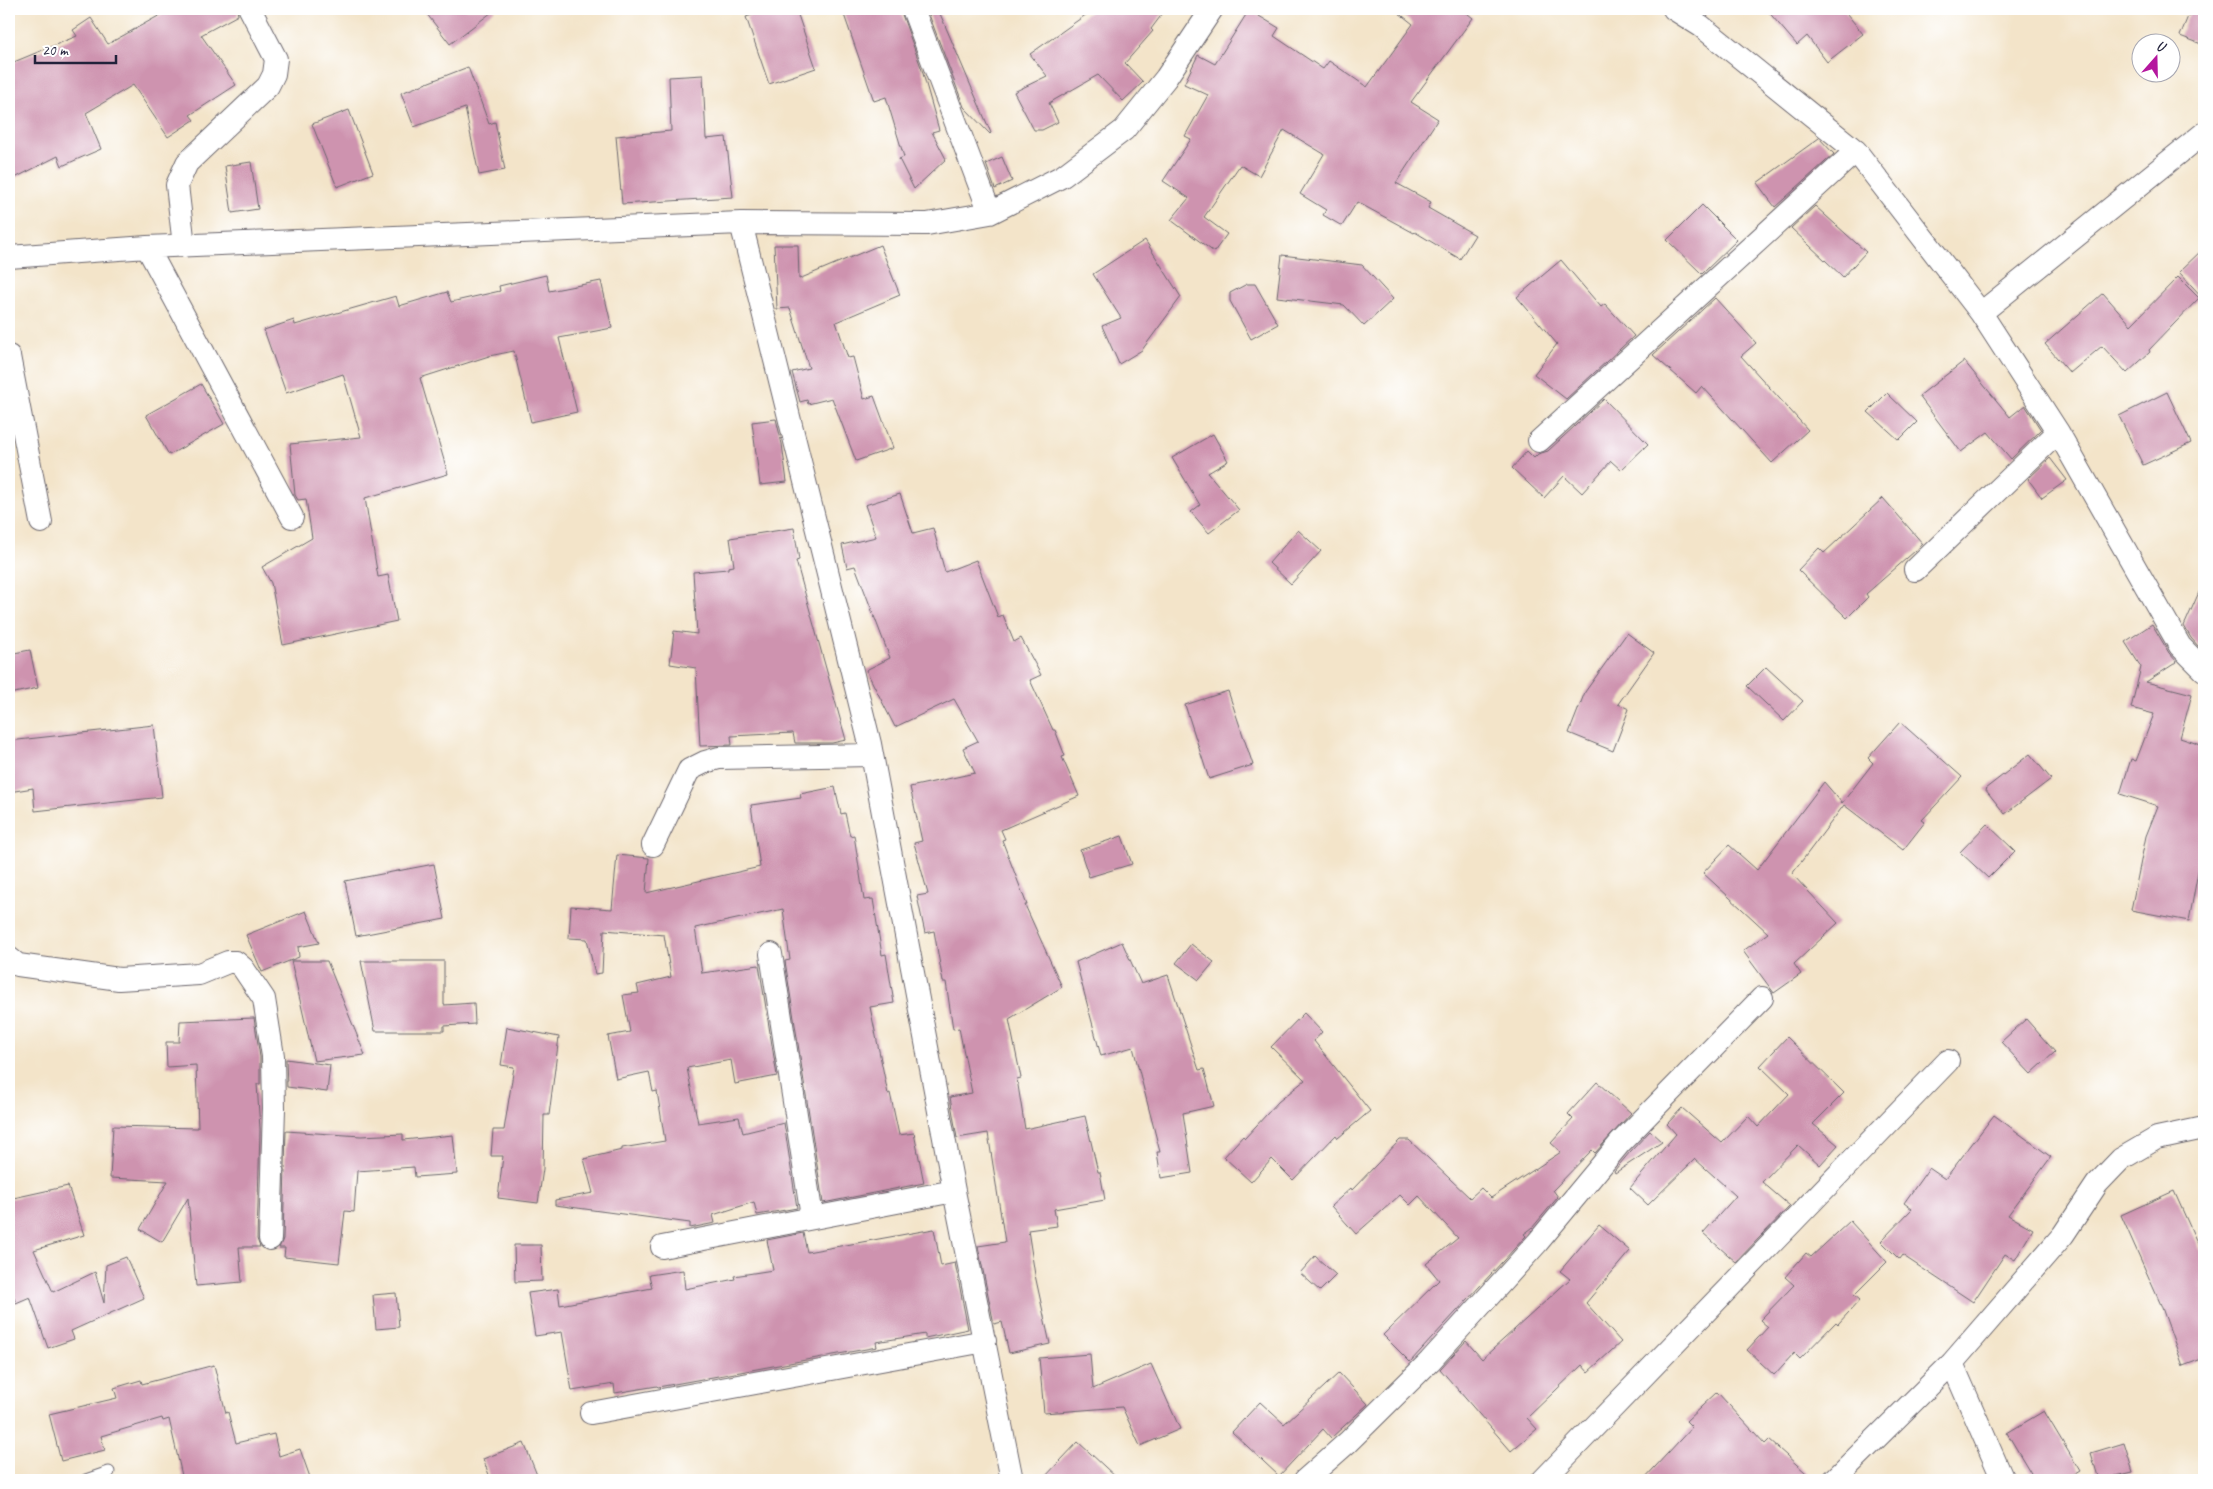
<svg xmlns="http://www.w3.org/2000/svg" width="2213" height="1489" viewBox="0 0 2213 1489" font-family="Caveat,sans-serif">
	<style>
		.building { fill: #ce93af }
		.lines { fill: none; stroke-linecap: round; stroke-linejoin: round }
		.service-casing { stroke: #6b666d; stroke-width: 13 }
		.minor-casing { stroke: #6b666d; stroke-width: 24 }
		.service { stroke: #fff; stroke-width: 11 }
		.minor { stroke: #fff; stroke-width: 22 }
	</style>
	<rect width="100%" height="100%" fill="#fff"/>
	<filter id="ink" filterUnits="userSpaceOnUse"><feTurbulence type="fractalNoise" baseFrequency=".02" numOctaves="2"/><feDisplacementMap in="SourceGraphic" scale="10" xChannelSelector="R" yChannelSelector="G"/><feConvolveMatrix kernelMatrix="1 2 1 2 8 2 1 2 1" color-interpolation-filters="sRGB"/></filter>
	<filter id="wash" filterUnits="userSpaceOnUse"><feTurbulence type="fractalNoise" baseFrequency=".0096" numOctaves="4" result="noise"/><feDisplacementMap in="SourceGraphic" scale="20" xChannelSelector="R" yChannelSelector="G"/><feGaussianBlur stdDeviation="1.12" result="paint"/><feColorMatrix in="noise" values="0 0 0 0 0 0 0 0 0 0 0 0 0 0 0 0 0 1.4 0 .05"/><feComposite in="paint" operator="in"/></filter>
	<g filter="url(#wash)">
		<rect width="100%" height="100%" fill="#f3e4c9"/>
		<g id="blocks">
			<path class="building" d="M 171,9 L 237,9 L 238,15 L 201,35 L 236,85 L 190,115 L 194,120 L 168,137 L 133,85 L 86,113 L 101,149 L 62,166 L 58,156 L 9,181 L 9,64 L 77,36 L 73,30 L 91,18 L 108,44 Z
				M 423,9 L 496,9 L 450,44 Z
				M 770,9 L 796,9 L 816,68 L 769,84 L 746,17 Z
				M 842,9 L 900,9 L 922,70 L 939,130 L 932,132 L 946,159 L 914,189 L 899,159 L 904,157 L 886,97 L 874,101 Z
				M 936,9 L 938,9 L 991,133 L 990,134 L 964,107 L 928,12 Z
				M 1094,9 L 1166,9 L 1151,29 L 1153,31 L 1125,63 L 1143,82 L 1123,101 L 1098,75 L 1049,103 L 1058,122 L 1042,130 L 1034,130 L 1014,92 L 1047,76 L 1030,54 Z
				M 1394,9 L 1462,9 L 1473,18 L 1411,102 L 1438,119 L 1396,183 L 1431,202 L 1428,208 L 1475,235 L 1460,259 L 1415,232 L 1414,233 L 1357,202 L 1342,226 L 1323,215 L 1326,210 L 1300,194 L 1324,154 L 1284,130 L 1259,176 L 1240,165 L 1204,217 L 1227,234 L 1214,252 L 1171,220 L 1189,198 L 1163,181 L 1191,139 L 1185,136 L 1208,95 L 1184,84 L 1198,55 L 1215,64 L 1249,10 L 1279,28 L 1274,36 L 1323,69 L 1329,61 L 1367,87 L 1413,24 Z
				M 1766,9 L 1843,9 L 1863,34 L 1827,62 L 1807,36 L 1797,45 Z
				M 2191,9 L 2204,9 L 2204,45 L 2180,36 Z
				M 468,67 L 489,124 L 495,122 L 505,170 L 479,175 L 465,108 L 414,127 L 401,93 Z
				M 703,75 L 706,139 L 726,137 L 733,197 L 622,204 L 616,136 L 671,131 L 669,77 Z
				M 349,110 L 373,173 L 337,187 L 312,124 Z
				M 1819,138 L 1834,154 L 1775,207 L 1757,183 Z
				M 1002,157 L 1012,181 L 995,189 L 986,164 Z
				M 251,162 L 258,209 L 232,213 L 225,166 Z
				M 1702,205 L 1737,240 L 1702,274 L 1667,240 Z
				M 1815,206 L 1866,252 L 1843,277 L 1791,228 Z
				M 1145,240 L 1181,297 L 1142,350 L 1119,364 L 1102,326 L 1121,318 L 1093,274 Z
				M 774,245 L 798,245 L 799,279 L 880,245 L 900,295 L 836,322 L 848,358 L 853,357 L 864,399 L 874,396 L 893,448 L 856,461 L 832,398 L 808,404 L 807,400 L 800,402 L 792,372 L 809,368 L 790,308 L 777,309 Z
				M 2204,248 L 2204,299 L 2179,272 Z
				M 1282,255 L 1362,265 L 1393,299 L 1364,326 L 1344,305 L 1277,297 Z
				M 1561,260 L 1601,307 L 1605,304 L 1634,336 L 1566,399 L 1534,374 L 1557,344 L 1517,297 Z
				M 546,275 L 549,291 L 601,281 L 612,328 L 559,338 L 577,412 L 531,422 L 514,351 L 489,356 L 420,378 L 448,474 L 365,498 L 378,577 L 388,575 L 397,621 L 283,645 L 271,583 L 262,567 L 312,538 L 306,499 L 298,500 L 295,495 L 290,444 L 361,437 L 343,374 L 286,393 L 264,330 L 294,320 L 295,325 L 396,296 L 399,306 L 447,292 L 451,302 L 500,291 L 499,286 Z
				M 2178,277 L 2199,298 L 2149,350 L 2150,352 L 2127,373 L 2102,346 L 2070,373 L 2045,344 L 2103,293 L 2131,325 Z
				M 1247,284 L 1255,284 L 1278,324 L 1251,339 L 1230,301 L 1230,293 Z
				M 1715,298 L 1756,343 L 1741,356 L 1808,430 L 1772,463 L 1702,386 L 1696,393 L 1653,355 Z
				M 1964,361 L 2010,417 L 2025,405 L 2041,430 L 2011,459 L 1988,432 L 1961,452 L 1919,396 Z
				M 201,384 L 224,424 L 169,455 L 146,415 Z
				M 2167,392 L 2191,443 L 2143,465 L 2119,416 Z
				M 1887,393 L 1917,422 L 1899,440 L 1868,412 Z
				M 1604,399 L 1648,444 L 1621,470 L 1611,461 L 1582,493 L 1564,476 L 1544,498 L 1512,468 L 1527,451 L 1534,458 L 1538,454 L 1548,451 Z
				M 776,419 L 782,444 L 787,482 L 760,485 L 752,422 Z
				M 1213,434 L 1228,461 L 1208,473 L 1239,510 L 1209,533 L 1191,512 L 1200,505 L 1172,458 Z
				M 2050,458 L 2067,480 L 2042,498 L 2028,479 Z
				M 900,494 L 913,533 L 933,528 L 945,572 L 976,560 L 998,617 L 1003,615 L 1014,642 L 1021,638 L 1041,675 L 1030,680 L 1053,730 L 1055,730 L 1065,756 L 1062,757 L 1079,796 L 1001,830 L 1005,839 L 1002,840 L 1027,905 L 1025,905 L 1062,987 L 1009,1019 L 1021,1078 L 1017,1079 L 1025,1129 L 1085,1116 L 1098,1172 L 1100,1172 L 1105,1200 L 1054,1209 L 1057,1226 L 1028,1230 L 1035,1275 L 1050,1344 L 1009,1353 L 1002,1322 L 994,1324 L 978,1246 L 1005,1242 L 988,1133 L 957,1138 L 950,1097 L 972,1093 L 959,1028 L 953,1029 L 946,982 L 943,982 L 934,931 L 925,933 L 917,896 L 928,894 L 914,843 L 922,841 L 910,787 L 975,773 L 963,748 L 978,741 L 954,699 L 895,727 L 866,670 L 890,658 L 855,566 L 847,568 L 842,545 L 876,537 L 865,505 Z
				M 1883,498 L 1923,544 L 1866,594 L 1868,597 L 1847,618 L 1798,570 L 1819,548 L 1824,553 Z
				M 794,528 L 799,560 L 796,561 L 846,740 L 832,743 L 795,743 L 793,733 L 731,736 L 732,745 L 700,746 L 696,668 L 670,664 L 674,631 L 697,634 L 693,572 L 728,569 L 728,567 L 734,566 L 730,538 Z
				M 1298,530 L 1321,551 L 1291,584 L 1269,563 Z
				M 2204,581 L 2204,644 L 2199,647 L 2191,638 L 2184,626 Z
				M 2152,624 L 2169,653 L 2177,662 L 2146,682 L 2192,694 L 2180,738 L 2204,746 L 2204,868 L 2199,866 L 2189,921 L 2131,910 L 2146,836 L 2158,806 L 2120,794 L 2131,759 L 2136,761 L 2154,714 L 2131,708 L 2141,667 L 2125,642 Z
				M 1627,633 L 1654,653 L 1618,704 L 1629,709 L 1613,751 L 1569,733 L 1585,692 Z
				M 30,650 L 38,688 L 9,694 L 9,654 Z
				M 1766,667 L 1803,701 L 1784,721 L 1747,686 Z
				M 1228,691 L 1253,765 L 1209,779 L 1185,705 Z
				M 1900,722 L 1962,777 L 1922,820 L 1925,822 L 1903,850 L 1844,805 L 1792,874 L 1838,923 L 1794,964 L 1801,974 L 1774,993 L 1743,951 L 1768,933 L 1703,873 L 1729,845 L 1757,870 L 1824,782 L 1842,803 L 1873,763 L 1868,758 Z
				M 154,725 L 162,797 L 35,811 L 33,788 L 9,792 L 9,741 Z
				M 2030,754 L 2051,779 L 2005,814 L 1985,789 Z
				M 835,787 L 841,814 L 845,813 L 850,836 L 854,835 L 864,900 L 873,899 L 882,955 L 886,954 L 894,1003 L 870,1007 L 888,1094 L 890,1093 L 899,1135 L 914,1133 L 924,1183 L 823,1203 L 785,961 L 790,960 L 783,909 L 695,928 L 702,973 L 759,965 L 777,1076 L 735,1084 L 731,1060 L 687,1068 L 698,1123 L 739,1117 L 743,1133 L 784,1123 L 797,1208 L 757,1215 L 754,1202 L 713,1215 L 715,1223 L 690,1228 L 690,1223 L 555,1205 L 555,1200 L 593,1193 L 584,1159 L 622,1150 L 622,1148 L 665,1141 L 657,1091 L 653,1092 L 649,1072 L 616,1079 L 608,1036 L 630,1032 L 623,995 L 639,993 L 637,985 L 671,977 L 664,935 L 604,930 L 602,973 L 595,974 L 587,939 L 569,938 L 571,906 L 612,909 L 617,855 L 649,858 L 646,893 L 760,867 L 751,805 L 801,798 L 800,794 Z
				M 1987,824 L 2015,851 L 1988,878 L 1960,852 Z
				M 1122,836 L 1132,864 L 1089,877 L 1080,850 Z
				M 434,864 L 445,919 L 356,936 L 345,881 Z
				M 306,911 L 319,943 L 298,947 L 299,957 L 262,972 L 246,935 Z
				M 1122,942 L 1141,984 L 1168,975 L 1199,1070 L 1204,1069 L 1214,1106 L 1183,1113 L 1192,1173 L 1161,1178 L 1157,1152 L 1160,1152 L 1133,1047 L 1101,1056 L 1076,962 Z
				M 1191,944 L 1214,962 L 1199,980 L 1176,963 Z
				M 291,961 L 327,961 L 365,1055 L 314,1061 Z
				M 361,961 L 444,961 L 444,1005 L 474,1003 L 475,1024 L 444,1026 L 444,1031 L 375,1031 Z
				M 1304,1013 L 1322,1032 L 1314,1041 L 1370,1111 L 1338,1138 L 1336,1135 L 1293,1180 L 1272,1159 L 1251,1182 L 1224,1157 L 1243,1136 L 1245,1138 L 1278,1102 L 1305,1080 L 1271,1047 Z
				M 254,1018 L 260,1057 L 260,1084 L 257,1084 L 260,1129 L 257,1239 L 260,1247 L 239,1247 L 242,1282 L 196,1286 L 188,1198 L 162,1242 L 140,1229 L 168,1181 L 110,1178 L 113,1126 L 198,1128 L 196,1065 L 167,1067 L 166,1042 L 179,1042 L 180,1021 Z
				M 2026,1019 L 2055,1052 L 2031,1074 L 2001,1042 Z
				M 507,1027 L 559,1037 L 549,1115 L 544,1115 L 543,1169 L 538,1203 L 498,1198 L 503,1156 L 491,1156 L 493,1130 L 504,1130 L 514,1067 L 501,1065 Z
				M 1787,1037 L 1844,1093 L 1813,1124 L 1838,1145 L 1820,1165 L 1798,1145 L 1762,1182 L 1790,1206 L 1736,1262 L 1703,1233 L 1736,1196 L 1695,1159 L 1648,1205 L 1630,1188 L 1676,1134 L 1667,1124 L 1682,1108 L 1722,1143 L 1748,1116 L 1758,1127 L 1789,1094 L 1760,1066 Z
				M 286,1059 L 330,1065 L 327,1092 L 287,1087 Z
				M 1597,1082 L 1631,1113 L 1595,1153 L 1592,1150 L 1553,1190 L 1558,1197 L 1532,1228 L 1524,1234 L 1526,1236 L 1410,1362 L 1383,1335 L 1439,1280 L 1426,1264 L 1458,1238 L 1419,1196 L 1410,1205 L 1400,1195 L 1356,1234 L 1331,1206 L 1351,1188 L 1352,1190 L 1400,1140 L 1409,1140 L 1470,1198 L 1481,1188 L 1491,1198 L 1561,1152 L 1551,1143 L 1573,1119 L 1568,1114 Z
				M 1994,1115 L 2051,1157 L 2008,1215 L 2033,1229 L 2015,1260 L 2005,1254 L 1973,1302 L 1902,1255 L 1899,1259 L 1881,1241 L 1912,1209 L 1904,1203 L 1929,1168 L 1945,1179 Z
				M 286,1131 L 361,1136 L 403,1134 L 403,1140 L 453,1135 L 457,1174 L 415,1177 L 414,1167 L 357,1171 L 354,1212 L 345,1211 L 339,1263 L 284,1257 L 285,1248 L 279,1248 L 283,1239 Z
				M 1650,1131 L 1662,1142 L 1615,1173 L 1614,1171 L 1630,1152 Z
				M 68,1186 L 84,1235 L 34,1250 L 53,1292 L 95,1272 L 104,1303 L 106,1265 L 126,1257 L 144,1298 L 71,1331 L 74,1339 L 48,1348 L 30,1297 L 16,1303 L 9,1286 L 9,1199 Z
				M 2174,1191 L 2204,1258 L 2204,1358 L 2183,1366 L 2161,1305 L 2121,1215 Z
				M 1850,1221 L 1887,1262 L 1854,1295 L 1860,1300 L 1838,1324 L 1836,1322 L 1800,1359 L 1794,1353 L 1774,1375 L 1747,1350 L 1768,1327 L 1760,1320 L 1794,1285 L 1785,1277 L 1806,1253 L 1811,1257 Z
				M 1599,1225 L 1630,1251 L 1586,1303 L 1621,1342 L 1588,1372 L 1582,1365 L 1527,1418 L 1537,1429 L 1511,1451 L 1440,1369 L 1466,1341 L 1482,1359 L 1570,1279 L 1560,1271 Z
				M 934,1229 L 941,1266 L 955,1263 L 968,1329 L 925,1338 L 925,1334 L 876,1342 L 877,1347 L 658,1387 L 657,1386 L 615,1393 L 614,1384 L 572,1391 L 562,1332 L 535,1336 L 528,1293 L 558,1289 L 560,1305 L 652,1288 L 649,1275 L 683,1270 L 685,1289 L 735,1279 L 734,1276 L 773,1270 L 767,1240 L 803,1233 L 807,1252 Z
				M 514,1245 L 541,1245 L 542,1281 L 515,1282 Z
				M 1315,1256 L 1336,1275 L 1320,1291 L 1300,1273 Z
				M 396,1293 L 399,1327 L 376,1329 L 373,1295 Z
				M 1090,1354 L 1093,1389 L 1151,1364 L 1180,1429 L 1140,1446 L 1122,1407 L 1044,1413 L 1039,1358 Z
				M 214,1365 L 226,1413 L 228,1412 L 236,1443 L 274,1434 L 279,1456 L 300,1449 L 311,1480 L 183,1480 L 169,1419 L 163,1421 L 162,1418 L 101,1436 L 105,1450 L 61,1461 L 49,1414 L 117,1398 L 114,1388 L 141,1380 L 142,1384 Z
				M 1339,1373 L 1368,1404 L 1331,1438 L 1323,1429 L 1279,1476 L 1232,1432 L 1260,1402 L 1284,1424 Z
				M 1717,1392 L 1765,1444 L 1769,1440 L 1814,1480 L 1643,1480 L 1692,1427 L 1686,1421 Z
				M 2044,1411 L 2080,1471 L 2065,1480 L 2035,1480 L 2007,1433 Z
				M 1078,1442 L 1090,1453 L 1119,1480 L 1042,1480 Z
				M 524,1443 L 539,1480 L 491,1480 L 483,1459 Z
				M 2124,1443 L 2133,1472 L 2099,1480 L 2091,1453 Z"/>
		</g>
	</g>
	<g filter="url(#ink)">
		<use href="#blocks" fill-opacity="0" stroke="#6b666d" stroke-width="1"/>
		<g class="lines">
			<g class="service-casing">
				<path id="service" d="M 86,1480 L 109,1472"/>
			</g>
			<g class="minor-casing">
				<path id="minor" d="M 913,9 L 990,213
					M 1674,9 L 1701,26 L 1856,151 L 1981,313 L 2058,432 L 2180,646 L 2204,670
					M 741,223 L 870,744 L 954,1191 L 1012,1480
					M 184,246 L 177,185 L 187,163 L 268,86 L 274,74 L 276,59 L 250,9
					M 147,247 L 292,517
					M 9,257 L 147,247 L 741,223 L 927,224 L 990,213 L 1063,176 L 1124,130 L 1166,78 L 1212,9
					M 1981,313 L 2204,133
					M 9,356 L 41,522
					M 1539,441 L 1856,151
					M 1915,570 L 2058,432
					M 653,845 L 689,770 L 705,762 L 719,758 L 871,755
					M 771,954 L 812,1217
					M 9,958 L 18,965 L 119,979 L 199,974 L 228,962 L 236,962 L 243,968 L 264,999 L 273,1056 L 274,1108 L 270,1239
					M 662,1247 L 954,1191
					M 1952,1363 L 2003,1480
					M 591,1413 L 985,1341
					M 1305,1480 L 1348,1442 L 1430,1361 L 1537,1243 L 1620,1143 L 1762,998
					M 1543,1480 L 1948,1061
					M 1834,1480 L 1952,1363 L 2063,1235 L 2097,1184 L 2121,1159 L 2157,1138 L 2204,1128"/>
			</g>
			<use href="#service" class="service"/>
			<use href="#minor" class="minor"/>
		</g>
	</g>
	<rect width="2213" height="1489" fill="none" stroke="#fff" stroke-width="30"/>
	<g transform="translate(2156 58) rotate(20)"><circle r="24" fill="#ffffff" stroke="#a7a7b1"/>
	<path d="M0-4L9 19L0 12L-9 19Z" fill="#b5179e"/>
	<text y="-8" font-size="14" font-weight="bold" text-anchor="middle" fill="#22223b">U</text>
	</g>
	<path d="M35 55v8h81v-8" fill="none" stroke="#22223b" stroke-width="2.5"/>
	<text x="42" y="55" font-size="15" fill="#22223b" stroke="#ffffff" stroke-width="4" paint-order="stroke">20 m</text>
</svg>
